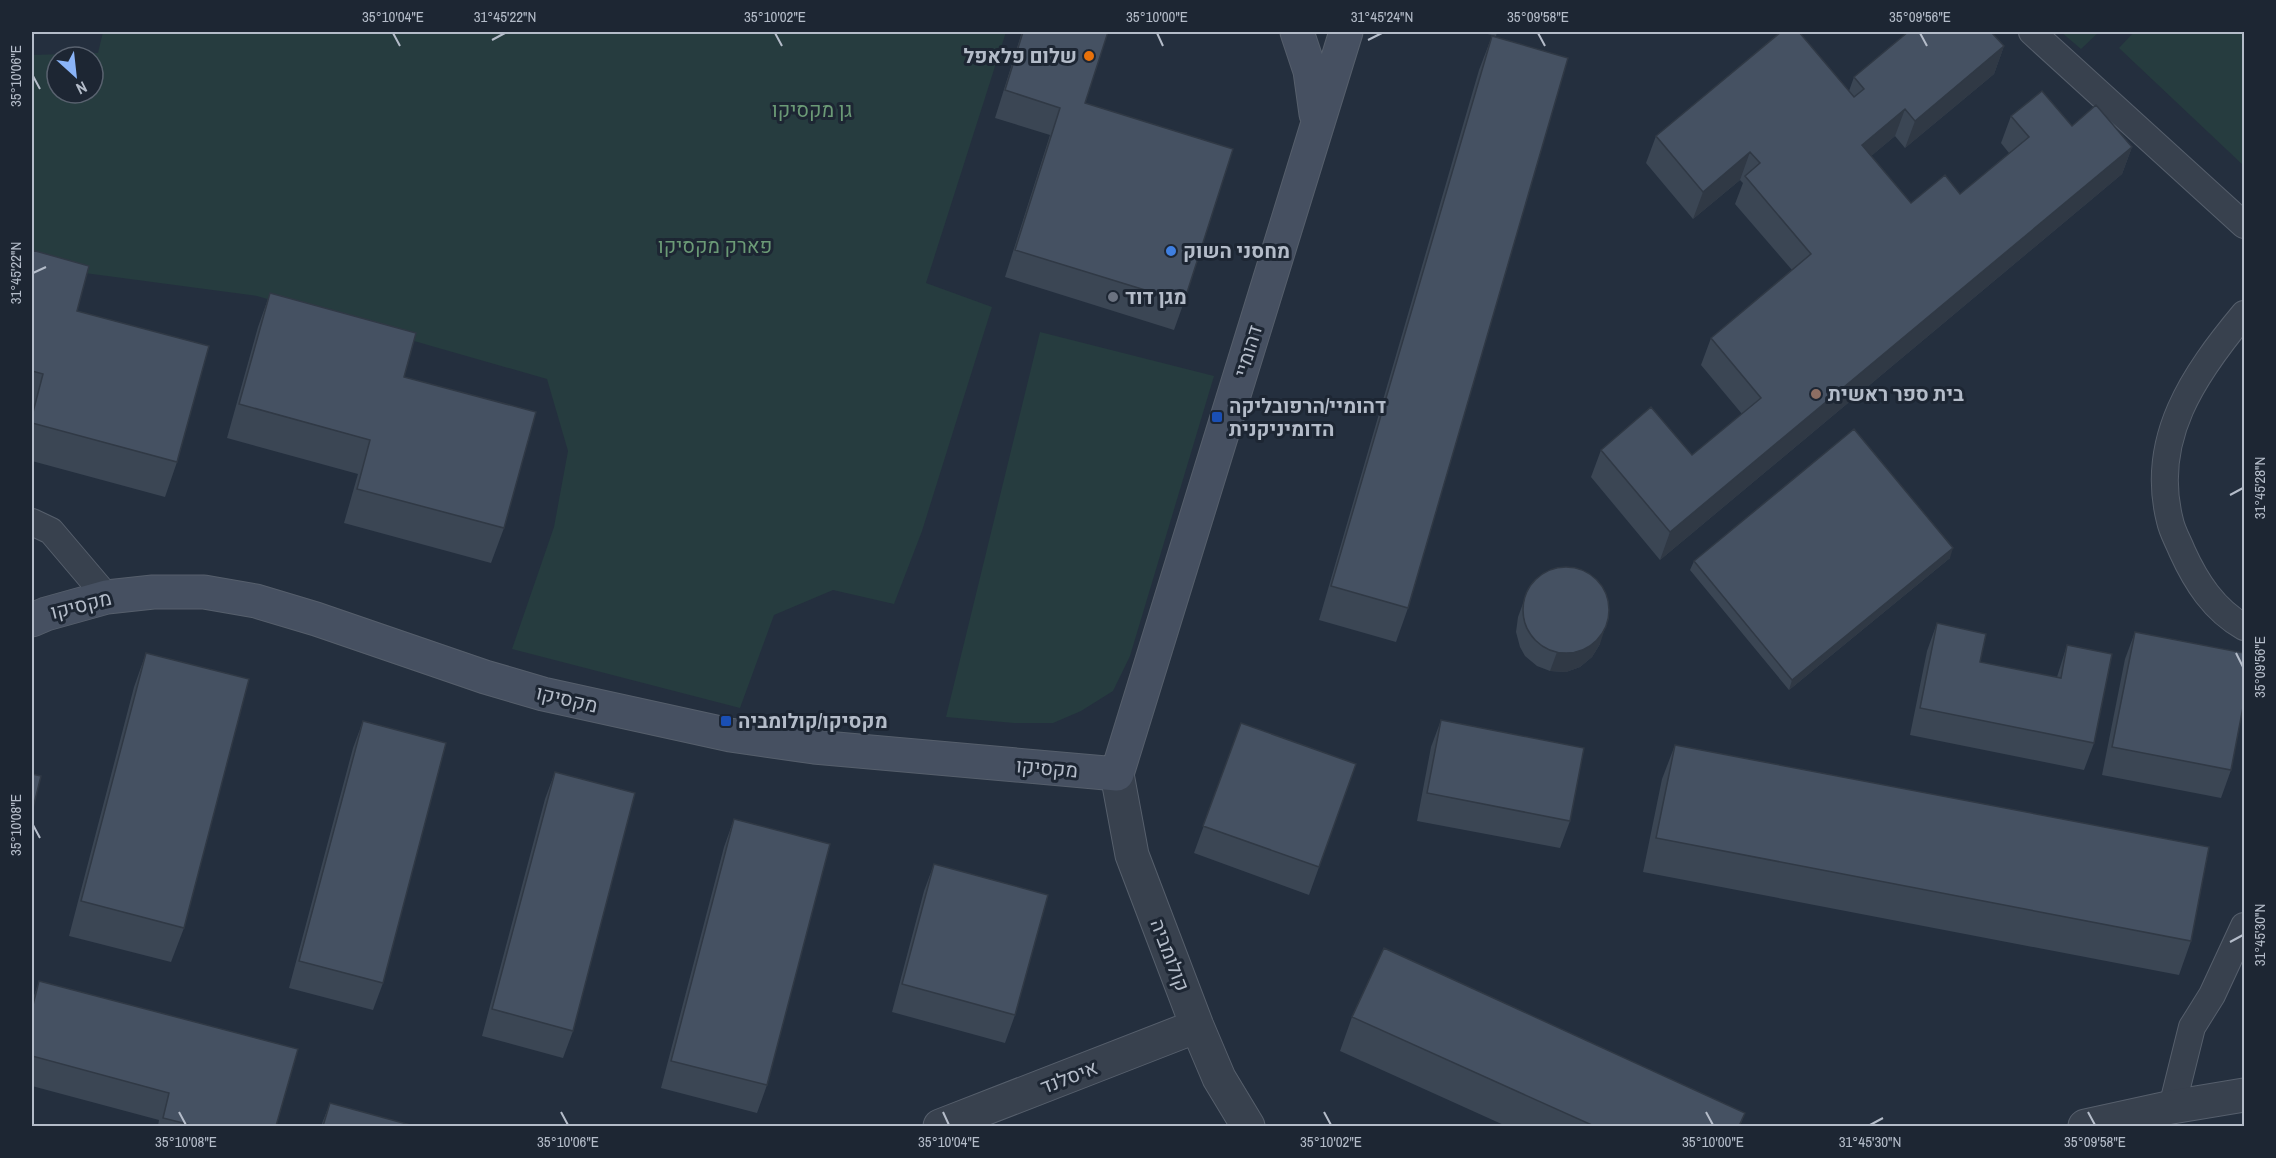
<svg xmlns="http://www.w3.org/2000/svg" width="2276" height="1158" viewBox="0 0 2276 1158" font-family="'Archivo Narrow',Heebo,sans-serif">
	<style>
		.green { fill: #263c3f; fill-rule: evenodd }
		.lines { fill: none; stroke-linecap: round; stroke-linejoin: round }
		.lane-casing { stroke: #565f6c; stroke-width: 28 }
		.street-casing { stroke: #565f6c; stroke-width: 35 }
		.secondary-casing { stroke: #565f6c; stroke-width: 35 }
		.lane { stroke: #38414e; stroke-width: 26 }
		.street { stroke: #38414e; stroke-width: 33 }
		.secondary { stroke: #465061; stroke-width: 33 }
		.wall { fill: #3b4654 }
		.shaded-wall { fill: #303945 }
		.building { fill: #455162; stroke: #303945; stroke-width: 1.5 }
		.ticks { fill: none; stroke: #b4bcc9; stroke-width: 2 }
		.food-dot { fill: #e8710a; stroke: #1d2633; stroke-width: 2 }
		.shop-dot { fill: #3f7fe0; stroke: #1d2633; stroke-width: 2 }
		.worship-dot { fill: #6b7280; stroke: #1d2633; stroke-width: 2 }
		.education-dot { fill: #8d6e63; stroke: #1d2633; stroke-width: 2 }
		.transit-dot { fill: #1a4fb4; stroke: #1d2633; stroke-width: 2 }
		.labels { text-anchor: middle; stroke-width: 6; stroke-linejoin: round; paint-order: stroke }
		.poi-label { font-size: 20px; font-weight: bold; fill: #b4bcc9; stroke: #1d2633; text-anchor: start }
		.park-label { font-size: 20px; fill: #6b9a76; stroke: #1d2633 }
		.street-label { font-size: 20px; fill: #b4bcc9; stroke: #1d2633 }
		.neatline { fill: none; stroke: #b4bcc9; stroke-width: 2 }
		.ticks-label { font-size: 15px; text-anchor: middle; fill: #b4bcc9 }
	</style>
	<rect width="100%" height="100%" fill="#242f3e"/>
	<path class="green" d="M 103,32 L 1006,32 L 926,283 L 992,307 L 922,531 L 894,604 L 833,590 L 774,615 L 740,708 L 512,649 L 554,527 L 568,451 L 547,379 L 257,296 L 32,266 L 32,55 L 98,53 ZM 57,57 L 93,57 L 93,93 L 57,93 Z
		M 2061,32 L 2099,32 L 2081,49 Z
		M 2134,32 L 2244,32 L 2244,166 L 2119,48 Z
		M 1040,332 L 1214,376 L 1130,656 L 1113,691 L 1081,711 L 1053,723 L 1014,723 L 946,717 Z"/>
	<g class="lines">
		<g class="lane-casing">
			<path id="lane" d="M 2032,32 L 2244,225
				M 2244,314 C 2194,374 2149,439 2170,521 C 2172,531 2178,541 2182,551 C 2196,582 2214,610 2244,627
				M 32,522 L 51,531 L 107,597
				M 2172,1107 L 2192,1027 L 2212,995 L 2244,926"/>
		</g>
		<g class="street-casing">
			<path id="street" d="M 1117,774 L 1132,855 L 1197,1026 L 1219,1078 L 1248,1126
				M 940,1126 L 1197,1026
				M 2085,1126 L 2172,1107 L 2244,1095"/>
		</g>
		<g class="secondary-casing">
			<path id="secondary" d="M 1297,32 L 1310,71 L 1316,114
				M 32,620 L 46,614 L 107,597 L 153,592 L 204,592 L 256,601 L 316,619 L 485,677 L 543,694 L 730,735 L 814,747 L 1117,774 L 1346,32"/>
		</g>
		<use href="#lane" class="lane"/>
		<use href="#street" class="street"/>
		<use href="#secondary" class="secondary"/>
	</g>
	<path class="wall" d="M 1022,32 L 1108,32 L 1085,103 L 1184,302 L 1174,330 L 1005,277 L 1050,135 L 995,118 Z
		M 1479,32 L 1497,32 L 1496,36 Z
		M 1492,36 L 1408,608 L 1396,642 L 1319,620 L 1479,70 Z
		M 2004,46 L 1994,74 L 1905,148 L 1895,136 L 1871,156 L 1911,203 L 1960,194 L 2009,153 L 2001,143 L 2011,116 L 2072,126 L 2132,147 L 2122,174 L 1660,560 L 1591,477 L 1601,450 L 1692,455 L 1742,414 L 1701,365 L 1711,338 L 1792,270 L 1735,204 L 1743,183 L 1740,180 L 1693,219 L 1646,163 L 1656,136 L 1849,91 L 1854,77 Z
		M 32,250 L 77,311 L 177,462 L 165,497 L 32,461 Z
		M 270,293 L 404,377 L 504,528 L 491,563 L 344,523 L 358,474 L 227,438 L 258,327 Z
		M 1950,558 L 1789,690 L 1690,570 L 1694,561 Z
		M 1525,598 L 1600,644 L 1592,657 L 1580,667 L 1566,672 L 1550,671 L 1537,666 L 1525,656 L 1520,647 L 1516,632 L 1518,617 Z
		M 1937,623 L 1980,662 L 2057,677 L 2067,645 L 2094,743 L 2084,770 L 1910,735 L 1927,651 Z
		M 2135,632 L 2231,770 L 2221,798 L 2102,775 L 2125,659 Z
		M 146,653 L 184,928 L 171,962 L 69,936 L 134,687 Z
		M 1441,720 L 1570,821 L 1560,848 L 1417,821 L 1431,747 Z
		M 363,721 L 383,983 L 373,1010 L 289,988 L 353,748 Z
		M 1241,723 L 1356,764 L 1309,895 L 1194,853 Z
		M 1675,745 L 2191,941 L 2179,975 L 1643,872 L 1662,779 Z
		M 555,772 L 573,1031 L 563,1058 L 482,1036 L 545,799 Z
		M 734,819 L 767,1085 L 757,1113 L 661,1088 L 724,847 Z
		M 934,864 L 1015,1015 L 1005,1043 L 892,1012 L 924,891 Z
		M 39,981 L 276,1126 L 158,1126 L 159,1120 L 32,1086 L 32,1002 Z
		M 1352,1017 L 1745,1113 L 1740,1126 L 1506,1126 L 1340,1051 Z
		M 330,1103 L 414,1126 L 321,1126 Z"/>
	<path class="shaded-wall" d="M 2004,46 L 1994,74 L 1905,148 L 1915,121 Z
		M 1905,109 L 1895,136 L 1852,172 L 1862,145 Z
		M 2132,147 L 2122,174 L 1660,560 L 1670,532 Z
		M 1750,152 L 1740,180 L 1693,219 L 1703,192 Z
		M 1953,548 L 1950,558 L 1789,690 L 1792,680 Z
		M 1606,625 L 1600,644 L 1592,657 L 1580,667 L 1566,672 L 1550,671 L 1557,652 Z"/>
	<path class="building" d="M 1023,32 L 1108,32 L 1085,103 L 1233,149 L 1184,302 L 1015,250 L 1060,108 L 1005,90 Z
		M 1781,32 L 1799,32 L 1854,97 L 1864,89 L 1854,77 L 1908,32 L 1991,32 L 2004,46 L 1915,121 L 1905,109 L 1862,145 L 1911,203 L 1945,175 L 1960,194 L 2029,137 L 2011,116 L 2042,91 L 2072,126 L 2096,105 L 2132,147 L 1670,532 L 1601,450 L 1651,407 L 1692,455 L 1761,398 L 1711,338 L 1811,254 L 1745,176 L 1760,163 L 1750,152 L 1703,192 L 1656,136 Z
		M 1492,36 L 1568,58 L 1408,608 L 1331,586 Z
		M 32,250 L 89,266 L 77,311 L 209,346 L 177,462 L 32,423 L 32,416 L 43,374 L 32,371 Z
		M 270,293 L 416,333 L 404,377 L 536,412 L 504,528 L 357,489 L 370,440 L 239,404 Z
		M 1854,429 L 1953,548 L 1792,680 L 1694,561 Z
		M1523 610a43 43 0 1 1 86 0a43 43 0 1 1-86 0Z
		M 1937,623 L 1986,634 L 1980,662 L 2061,678 L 2067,645 L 2112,654 L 2094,743 L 1920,708 Z
		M 2135,632 L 2244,653 L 2244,702 L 2231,770 L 2112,747 Z
		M 146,653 L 249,679 L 184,928 L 81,901 Z
		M 1441,720 L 1584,748 L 1570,821 L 1427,793 Z
		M 363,721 L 446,743 L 383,983 L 299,961 Z
		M 1241,723 L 1356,764 L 1319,867 L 1203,826 Z
		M 1675,745 L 2209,847 L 2191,941 L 1656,838 Z
		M 555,772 L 635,793 L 573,1031 L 492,1009 Z
		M 32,774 L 41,776 L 32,812 Z
		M 734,819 L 830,844 L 767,1085 L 671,1061 Z
		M 934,864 L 1048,895 L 1015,1015 L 902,984 Z
		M 1384,948 L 1745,1113 L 1739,1126 L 1594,1126 L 1352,1017 Z
		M 39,981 L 298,1049 L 276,1126 L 195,1126 L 163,1118 L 169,1093 L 32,1056 L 32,1009 Z
		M 330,1103 L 414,1126 L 323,1126 Z"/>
	<path class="ticks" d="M 393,33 L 400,46M 775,33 L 782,46M 1157,33 L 1163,46M 1538,33 L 1545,46M 1920,33 L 1927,46M 492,40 L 505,33M 1368,40 L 1382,33M 33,76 L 40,89M 33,273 L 46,267M 2230,495 L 2243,488M 2236,653 L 2243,667M 33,825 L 40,838M 2230,942 L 2243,935M 179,1112 L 186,1125M 561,1112 L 568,1125M 943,1112 L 949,1125M 1324,1112 L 1331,1125M 1706,1112 L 1713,1125M 2088,1112 L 2095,1125M 1870,1125 L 1883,1118"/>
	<circle class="food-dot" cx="1089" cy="56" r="6"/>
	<circle class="shop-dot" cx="1171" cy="251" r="6"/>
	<circle class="worship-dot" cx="1113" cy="297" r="6"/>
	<circle class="education-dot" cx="1816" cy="394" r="6"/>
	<g class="transit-dot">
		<rect x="1211" y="411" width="12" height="12" rx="3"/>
		<rect x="720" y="715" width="12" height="12" rx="3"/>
	</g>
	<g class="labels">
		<g class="poi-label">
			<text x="1077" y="63" text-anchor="end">שלום פלאפל</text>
			<text x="1183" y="258">מחסני השוק</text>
			<text x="1125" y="304">מגן דוד</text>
			<text x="1828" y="401">בית ספר ראשית</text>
			<text x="1229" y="413">דהומיי/הרפובליקה<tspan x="1229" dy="23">הדומיניקנית</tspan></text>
			<text x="738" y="728">מקסיקו/קולומביה</text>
		</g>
		<g class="park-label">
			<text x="812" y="117">גן מקסיקו</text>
			<text x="715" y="253">פארק מקסיקו</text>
		</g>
		<g class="street-label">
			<text transform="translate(1248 351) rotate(-73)" y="7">דהומיי</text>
			<text transform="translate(81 605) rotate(-14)" y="7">מקסיקו</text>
			<text transform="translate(567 699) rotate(13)" y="7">מקסיקו</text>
			<text transform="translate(1047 768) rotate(5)" y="7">מקסיקו</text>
			<text transform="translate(1170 955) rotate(69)" y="7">קולומביה</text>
			<text transform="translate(1069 1077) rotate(-21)" y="7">איסלנד</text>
		</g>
	</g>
	<rect width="2276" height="1158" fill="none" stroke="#1d2633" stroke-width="66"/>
	<g transform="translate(75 75) rotate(153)"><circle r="28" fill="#1d2633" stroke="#59626f" stroke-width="1.5"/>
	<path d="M0-4.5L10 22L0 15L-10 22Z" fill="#8ab4f8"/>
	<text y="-9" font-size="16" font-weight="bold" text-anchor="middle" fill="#b4bcc9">N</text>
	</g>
	<rect x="33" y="33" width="2210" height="1092" class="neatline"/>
	<g class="ticks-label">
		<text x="393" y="22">35°10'04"E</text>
		<text x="505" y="22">31°45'22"N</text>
		<text x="775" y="22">35°10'02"E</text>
		<text x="1157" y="22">35°10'00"E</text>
		<text x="1382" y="22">31°45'24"N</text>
		<text x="1538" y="22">35°09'58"E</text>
		<text x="1920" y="22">35°09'56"E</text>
		<text transform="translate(16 76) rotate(-90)" y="5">35°10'06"E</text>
		<text transform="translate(16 273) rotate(-90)" y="5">31°45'22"N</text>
		<text transform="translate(2260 488) rotate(-90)" y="5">31°45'28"N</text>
		<text transform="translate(2260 667) rotate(-90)" y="5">35°09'56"E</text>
		<text transform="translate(16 825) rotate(-90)" y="5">35°10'08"E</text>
		<text transform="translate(2260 935) rotate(-90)" y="5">31°45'30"N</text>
		<text x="186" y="1147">35°10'08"E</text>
		<text x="568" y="1147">35°10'06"E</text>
		<text x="949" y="1147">35°10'04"E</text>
		<text x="1331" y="1147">35°10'02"E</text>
		<text x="1713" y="1147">35°10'00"E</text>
		<text x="1870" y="1147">31°45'30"N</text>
		<text x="2095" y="1147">35°09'58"E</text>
	</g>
</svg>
